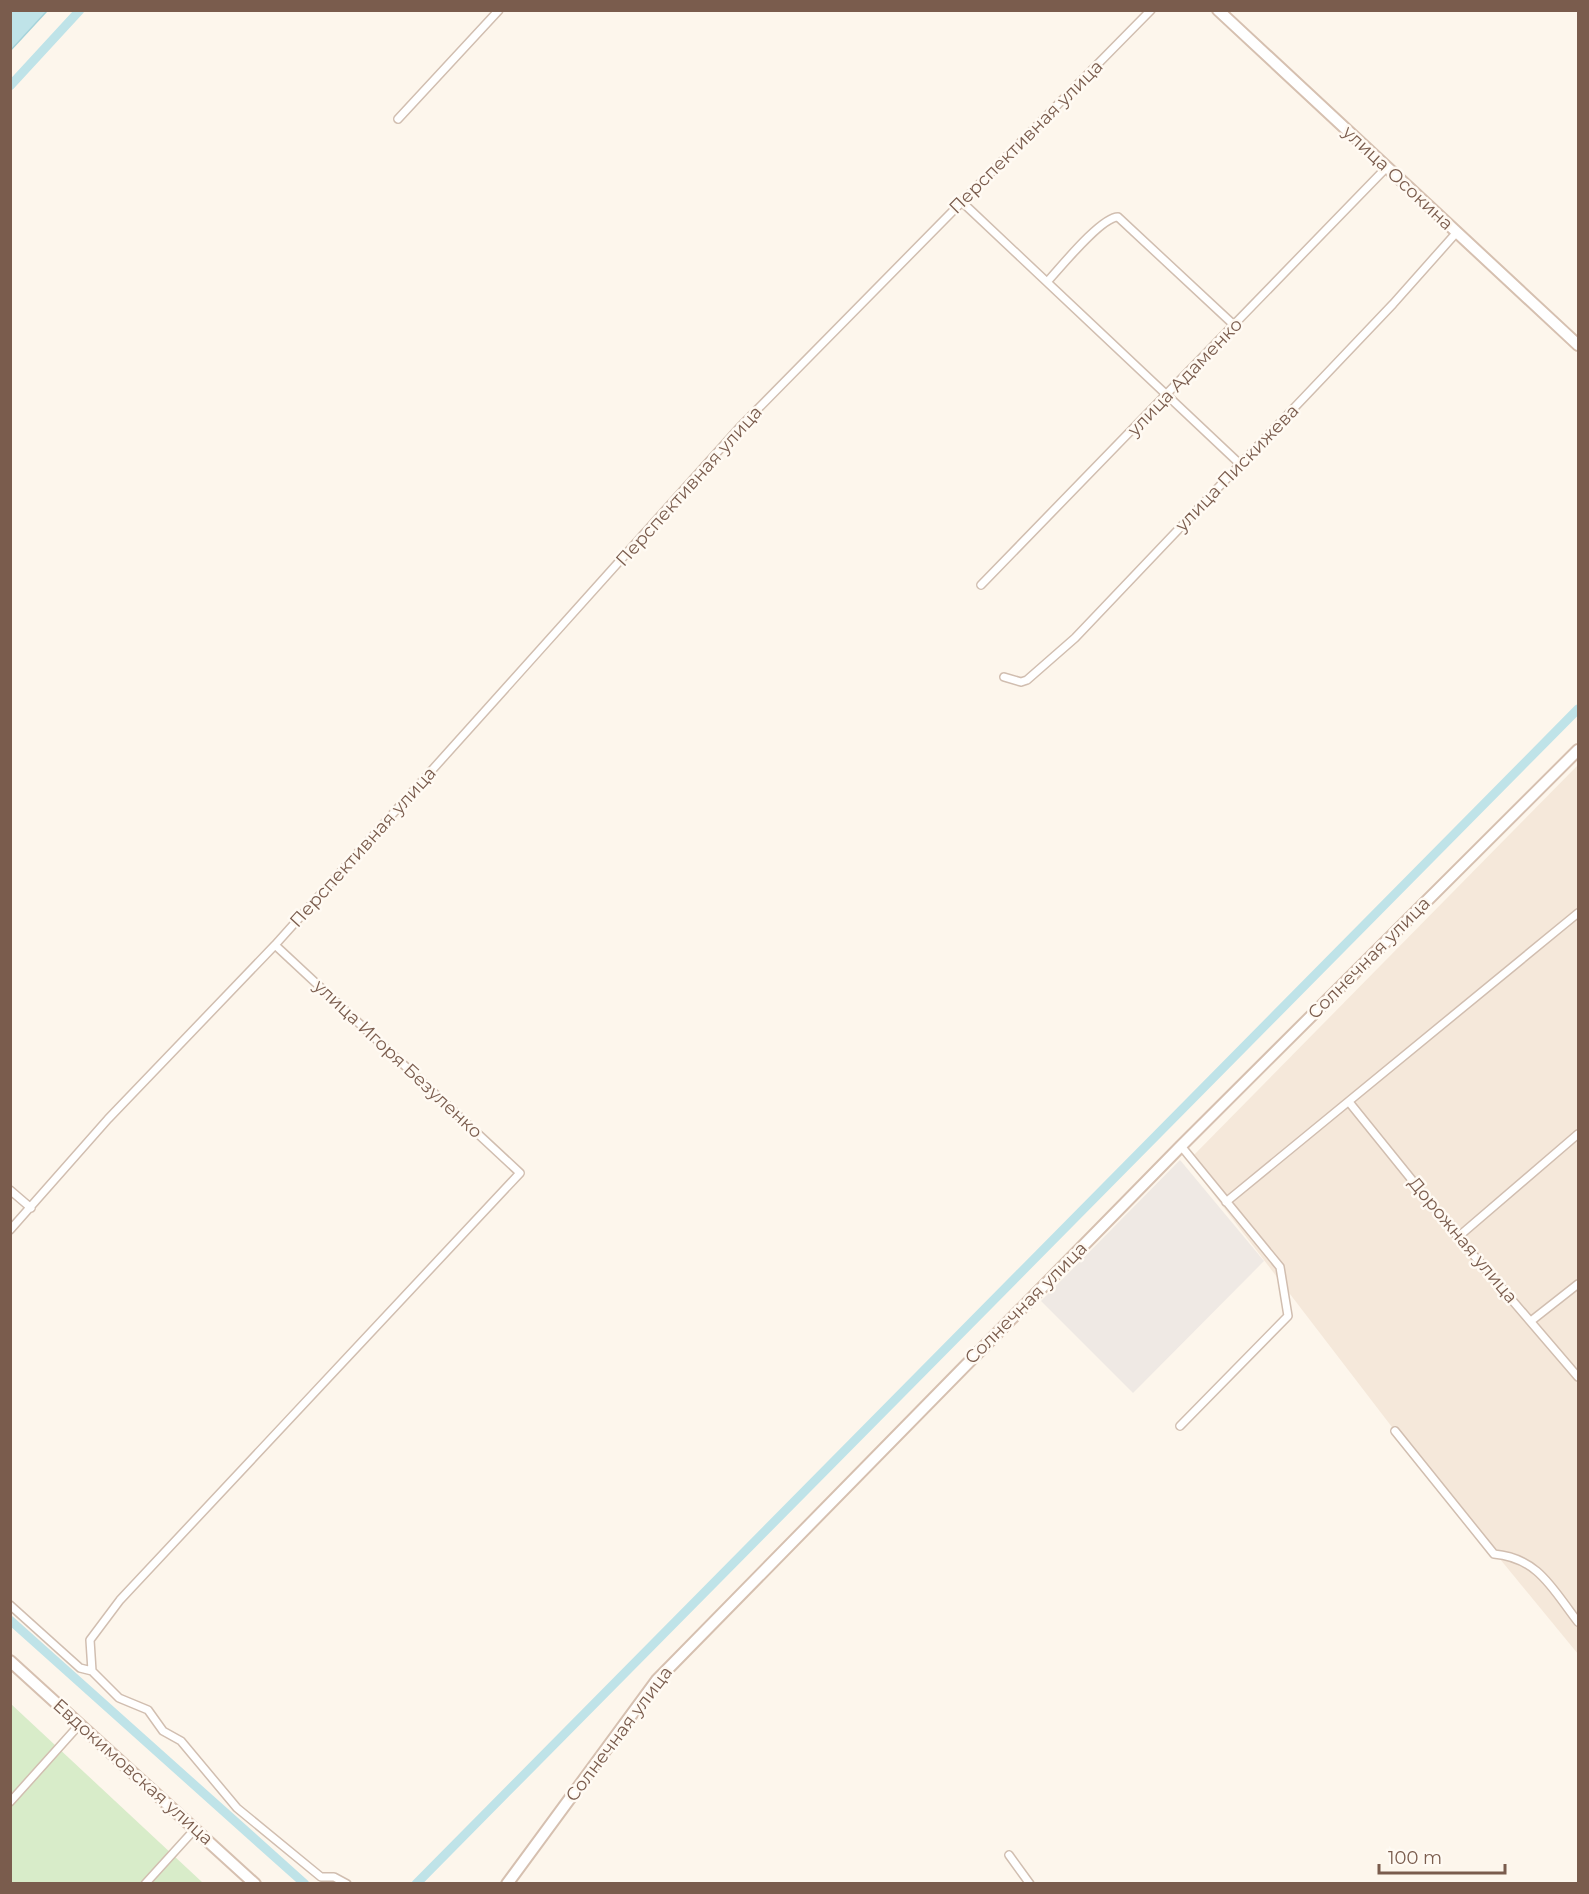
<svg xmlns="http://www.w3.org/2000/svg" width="1589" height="1894" viewBox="0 0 1589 1894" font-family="Montserrat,sans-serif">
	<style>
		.residential { fill: #f5e8da }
		.industrial { fill: #efe9e4 }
		.green { fill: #d8ecc9 }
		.water { fill: #bfe3e8; stroke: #a5d3da; stroke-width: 1.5 }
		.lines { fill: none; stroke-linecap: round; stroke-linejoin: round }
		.canal { stroke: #bfe3e8; stroke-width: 9 }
		.minor-casing { stroke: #d1beb0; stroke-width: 10 }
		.secondary-casing { stroke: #d6c0b0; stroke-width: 14 }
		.minor { stroke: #fff; stroke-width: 7 }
		.secondary { stroke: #fff; stroke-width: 10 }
		.labels { text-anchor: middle; stroke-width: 5; stroke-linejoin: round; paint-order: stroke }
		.street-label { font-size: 18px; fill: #7a5c4d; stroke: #fffaf3 }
	</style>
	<rect width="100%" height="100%" fill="#fdf6ec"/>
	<path class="residential" d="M 1578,765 L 1578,1654 L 1395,1431 L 1188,1161 Z"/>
	<path class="industrial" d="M 1180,1160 L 1264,1261 L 1133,1393 L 1041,1301 Z"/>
	<path class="green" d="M 11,1704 L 203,1883 L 11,1883 Z"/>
	<path class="water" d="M 11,10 L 47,11 L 11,50 L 10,11 Z"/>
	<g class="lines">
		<path class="canal" d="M 10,86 L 80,10
			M 10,1620 L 305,1884
			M 416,1884 L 1578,709"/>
		<g class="minor-casing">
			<path id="minor" d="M 398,119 L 499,10
				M 962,202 L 1241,465
				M 1047,282 C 1060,268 1101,217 1118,217 L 1235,326
				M 981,585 L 1387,167
				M 1004,677 L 1021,682 L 1027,680 L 1075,638 L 1393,304 L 1457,232
				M 275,945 L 520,1173 L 120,1600 L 90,1640 L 92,1671 L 119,1698 L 148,1710 L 163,1731 L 181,1741 L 237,1808 L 321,1877 L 334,1877 L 347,1884
				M 1349,1102 L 1458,1237 L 1578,1377
				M 10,1190 L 31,1208
				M 1226,1202 L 1578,913
				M 10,1230 L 108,1119 L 275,945 L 739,428 L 1151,10
				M 1458,1237 L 1578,1134
				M 1531,1321 L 1578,1284
				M 1180,1426 L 1288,1316 L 1280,1267 L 1181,1146
				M 1395,1431 L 1494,1554 C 1539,1558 1553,1590 1578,1622
				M 10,1605 L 80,1668 L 92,1671
				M 10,1802 L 80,1724
				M 1009,1855 L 1030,1884
				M 145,1884 L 195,1829"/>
		</g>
		<g class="secondary-casing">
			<path id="secondary" d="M 1218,10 L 1578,345
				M 10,1661 L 255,1884
				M 507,1884 L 657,1680 L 1181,1146 L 1578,750"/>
		</g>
		<use href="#minor" class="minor"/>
		<use href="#secondary" class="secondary"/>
	</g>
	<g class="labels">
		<g class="street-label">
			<text transform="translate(1026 137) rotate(-45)" y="6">Перспективная улица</text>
			<text transform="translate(1398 178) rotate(43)" y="6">улица Осокина</text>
			<text transform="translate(1185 377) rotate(-46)" y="6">улица Адаменко</text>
			<text transform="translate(1237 468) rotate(-46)" y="6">улица Пискижева</text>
			<text transform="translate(689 486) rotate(-48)" y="6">Перспективная улица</text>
			<text transform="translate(363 847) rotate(-48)" y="6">Перспективная улица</text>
			<text transform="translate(1369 958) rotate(-45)" y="6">Солнечная улица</text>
			<text transform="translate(398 1059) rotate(43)" y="6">улица Игоря Безуленко</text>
			<text transform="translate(1463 1240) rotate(50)" y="6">Дорожная улица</text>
			<text transform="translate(1026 1303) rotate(-45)" y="6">Солнечная улица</text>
			<text transform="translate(619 1734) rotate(-53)" y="6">Солнечная улица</text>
			<text transform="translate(133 1772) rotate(42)" y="6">Евдокимовская улица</text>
		</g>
	</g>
	<rect width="1589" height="1894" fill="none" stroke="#7a5c4d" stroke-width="24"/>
	<path d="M1379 1864v9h126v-9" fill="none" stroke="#7a5c4d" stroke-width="3"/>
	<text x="1388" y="1864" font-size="18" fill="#7a5c4d" stroke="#fffaf3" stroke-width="4.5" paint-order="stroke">100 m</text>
</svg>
